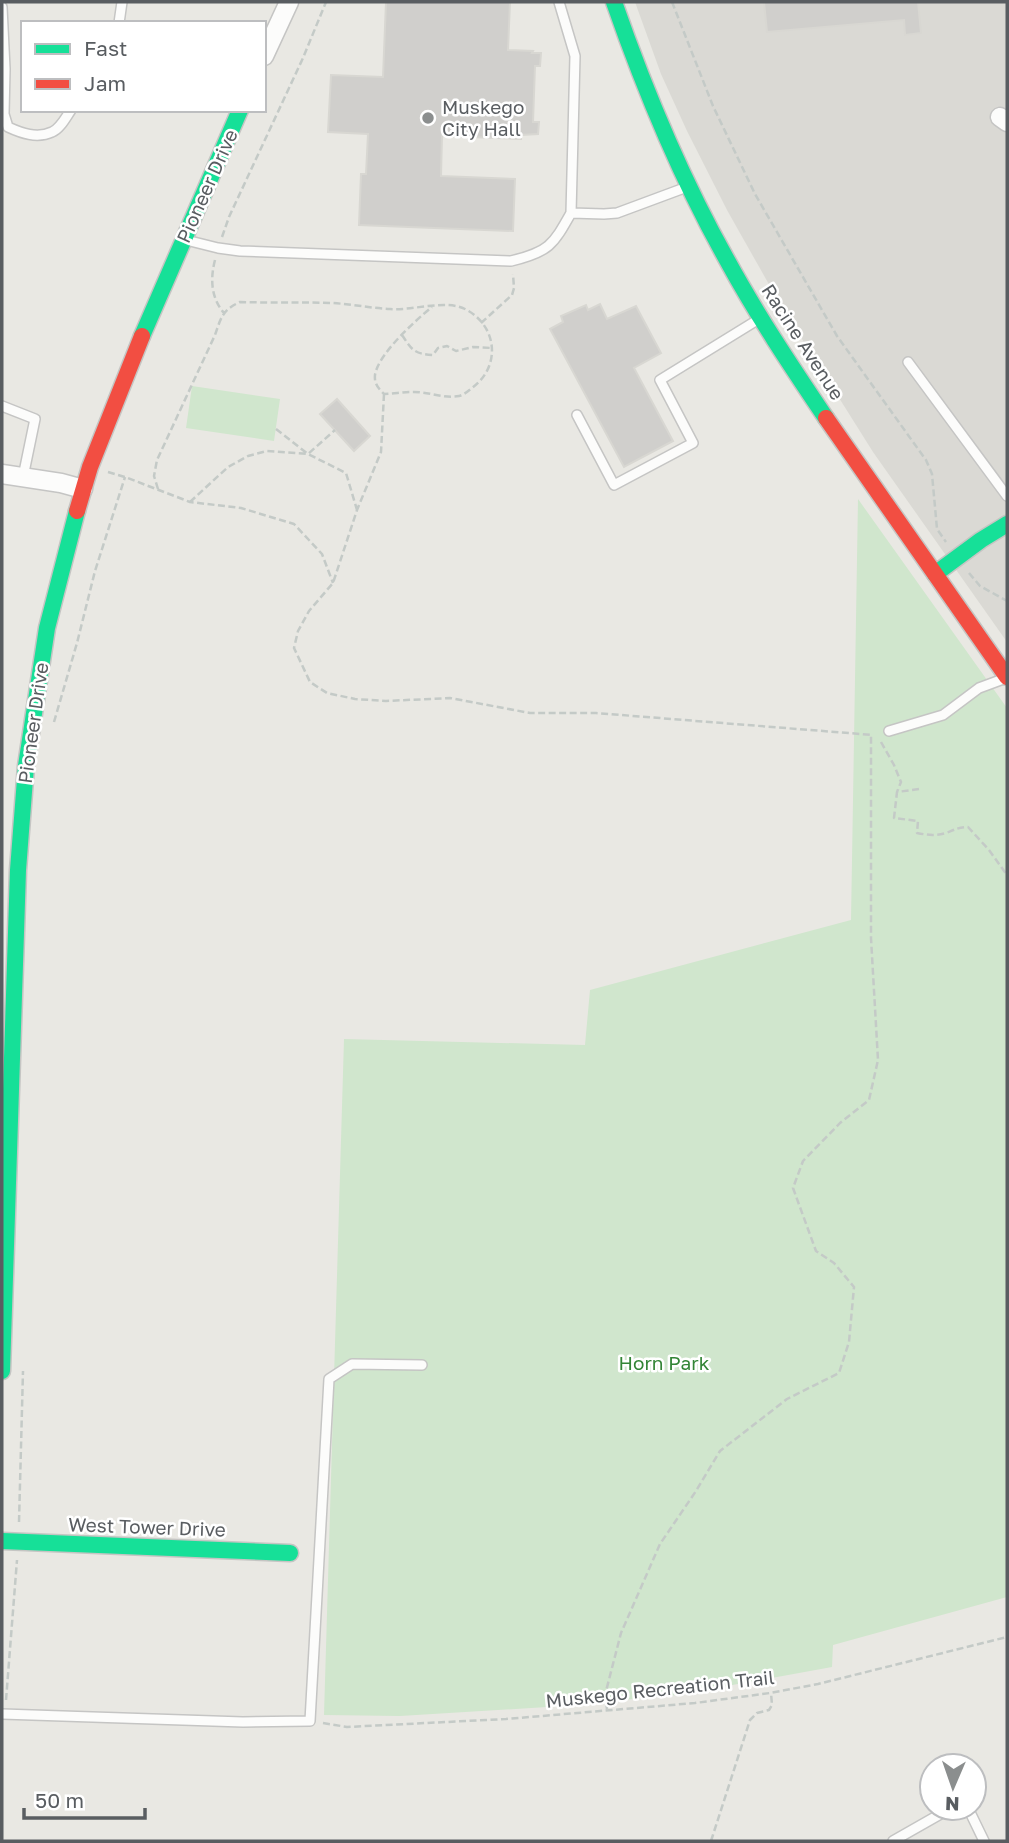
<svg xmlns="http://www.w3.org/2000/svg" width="1009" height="1843" viewBox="0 0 1009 1843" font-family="'Golos Text',sans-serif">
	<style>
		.industrial { fill: #dad9d4 }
		.green { fill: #d0e6cd }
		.building { fill: #d0cfcc; stroke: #d8d7d2; stroke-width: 2 }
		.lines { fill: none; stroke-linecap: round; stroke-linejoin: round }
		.lane-casing { stroke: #c5c5c4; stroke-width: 12 }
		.street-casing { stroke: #c5c5c4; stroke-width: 21 }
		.fast-casing { stroke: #c5c5c3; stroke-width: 19 }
		.jam-casing { stroke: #c5c5c3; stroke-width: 19 }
		.path { stroke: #c4cac7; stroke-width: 2.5; stroke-dasharray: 7 3.5; stroke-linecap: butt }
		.lane { stroke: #fcfcfb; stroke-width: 9 }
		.street { stroke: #fcfcfb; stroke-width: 18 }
		.fast { stroke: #16e098; stroke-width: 16 }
		.jam { stroke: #f24e42; stroke-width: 16 }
		.poi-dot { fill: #8b8e8e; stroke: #fff; stroke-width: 2.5 }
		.labels { text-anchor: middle; stroke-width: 5; stroke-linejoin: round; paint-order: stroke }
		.poi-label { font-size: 19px; fill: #595d61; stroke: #fff; text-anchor: start }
		.street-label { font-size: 19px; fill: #595d61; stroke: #fff }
		.park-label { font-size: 19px; fill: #338536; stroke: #fff }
	</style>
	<rect width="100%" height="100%" fill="#e9e8e3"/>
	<path class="industrial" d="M 635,2 L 1007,2 L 1007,642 L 873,452 L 780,304 L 727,210 L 687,131 L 661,74 Z"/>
	<path class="green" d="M 192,386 L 280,399 L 274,441 L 186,428 Z
		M 858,499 L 1007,708 L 1007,1597 L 833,1645 L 832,1667 L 677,1695 L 547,1707 L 400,1716 L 324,1715 L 344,1039 L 585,1045 L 590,990 L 851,920 Z"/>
	<path class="building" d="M 386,2 L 510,2 L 508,50 L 533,51 L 532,53 L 541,53 L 540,66 L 535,66 L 533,122 L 539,122 L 538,134 L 521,135 L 521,139 L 442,136 L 441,176 L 515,179 L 513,231 L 359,225 L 361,174 L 366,174 L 368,134 L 328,132 L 331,75 L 383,77 Z
		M 764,2 L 918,2 L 921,33 L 905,35 L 904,20 L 767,32 Z
		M 600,304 L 607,319 L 636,306 L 661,353 L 634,368 L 673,441 L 624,467 L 550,329 L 563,322 L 561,316 L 586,305 L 588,310 Z
		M 337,399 L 370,436 L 354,451 L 320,414 Z"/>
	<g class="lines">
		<g class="lane-casing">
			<path id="lane" d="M 559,2 L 575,56 L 571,213
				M 2,7 L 5,69 L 4,114 L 8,127 C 21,133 37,139 52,132 C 60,129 66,117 71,110
				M 119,23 L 122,2
				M 186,240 L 218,248 L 240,251 L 511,261 C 549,252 553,245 571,213 L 604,214 L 617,213 L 687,187
				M 908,362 L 1007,496
				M 2,406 L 35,419 L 23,477
				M 577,415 L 614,485 L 693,443 L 660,380 L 759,319
				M 889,731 L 943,715 L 979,688 L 1006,678
				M 2,1714 L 243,1722 L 310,1721 L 329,1379 L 352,1364 L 422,1365
				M 968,1808 L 984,1841
				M 893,1841 L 951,1808"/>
		</g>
		<g class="street-casing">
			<path id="street" d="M 264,56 L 289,2
				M 1000,117 L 1007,122
				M 2,474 L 61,483 L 83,489"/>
		</g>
		<g class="fast-casing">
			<path id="fast" d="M 614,2 C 645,91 681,178 727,260 C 757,315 791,366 826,418
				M 142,336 L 240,110
				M 935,574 L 981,540 L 1007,524
				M 2,1371 L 18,870 L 26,766 L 47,628 L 77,511
				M 2,1541 L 290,1553"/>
		</g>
		<g class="jam-casing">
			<path id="jam" d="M 826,418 L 1007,677
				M 77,511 L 90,467 L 142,336"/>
		</g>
		<path class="path" d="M 672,2 L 713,106 L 755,194 L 837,336 L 926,460 L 932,474 L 937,529 L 946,542
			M 222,237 L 229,217 L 303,58 L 326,2
			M 215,260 C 210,279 211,298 224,313
			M 481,323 L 512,295 L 514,288 L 513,274
			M 402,335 C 412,350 414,354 433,355 L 438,348 L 447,346 L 456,351 L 473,347 L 492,348
			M 384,394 L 381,452 L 357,510 L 333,583 L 309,611 L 298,631 L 294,648 L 310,682 L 327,693 L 355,699 L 386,701 L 450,698 L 530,713 L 596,713 L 873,735
			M 276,429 L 308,454 L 335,430
			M 108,472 L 125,477 L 190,502 L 241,508 L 294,524 L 322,554 L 333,583
			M 158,489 L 154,476 L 157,460 L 215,335 C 221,318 222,310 240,302 C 271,303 301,302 332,303 C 351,304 370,308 390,309 C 412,311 445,299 465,309 C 497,325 502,366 472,388 C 468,391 464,395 459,396 C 443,399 427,391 411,392 C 402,392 393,394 384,394 C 379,389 374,384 375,375 C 378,354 416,320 432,307
			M 190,502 L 228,467 L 248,456 L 267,451 L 308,454 L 346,473 L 357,510
			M 969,573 L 980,586 L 1007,601
			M 54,722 L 77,643 L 95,571 L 125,477
			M 881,742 L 894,765 L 901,782 L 897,792
			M 919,789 L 897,792 L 894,818 L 918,821 L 917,833 C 927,835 936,836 946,833 C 954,830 959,827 968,827 L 989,850 L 1007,875
			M 19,1522 L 23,1371
			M 6,1700 L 17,1560
			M 607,1709 L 605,1695 L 621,1633 L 660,1544 L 696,1491 L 720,1451 L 787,1399 L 839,1373 L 849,1342 L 854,1287 L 834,1263 L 816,1251 L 793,1188 L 803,1161 L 840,1123 L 869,1100 L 878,1060 L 871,938 L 871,735
			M 323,1723 L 347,1727 L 506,1719 L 695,1703 L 770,1693 L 818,1684 L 1007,1637
			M 711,1841 L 750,1720 L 757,1713 L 769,1710 L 772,1705 L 771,1693"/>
		<use href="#lane" class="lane"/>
		<use href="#street" class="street"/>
		<use href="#fast" class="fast"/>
		<use href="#jam" class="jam"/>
	</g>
	<circle class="poi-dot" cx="428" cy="118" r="7"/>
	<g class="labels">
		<g class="poi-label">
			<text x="442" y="114">Muskego<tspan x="442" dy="22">City Hall</tspan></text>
		</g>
		<g class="street-label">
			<text transform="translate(207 186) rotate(-66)" y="7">Pioneer Drive</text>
			<text transform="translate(803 342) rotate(57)" y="7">Racine Avenue</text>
			<text transform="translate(33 723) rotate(-82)" y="7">Pioneer Drive</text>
			<text transform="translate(147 1527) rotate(2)" y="7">West Tower Drive</text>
			<text transform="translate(660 1689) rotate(-6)" y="7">Muskego Recreation Trail</text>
		</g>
		<g class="park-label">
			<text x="664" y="1370">Horn Park</text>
		</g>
	</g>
	<rect width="1009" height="1843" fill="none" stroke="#595d61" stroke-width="7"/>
	<rect x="21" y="21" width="245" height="91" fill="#ffffff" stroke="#bdbec0" stroke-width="2"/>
	<rect x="35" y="44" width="35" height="10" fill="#16e098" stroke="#bdbec0" stroke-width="2"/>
	<text x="84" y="56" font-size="21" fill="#595d61">Fast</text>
	<rect x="35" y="79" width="35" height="10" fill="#f24e42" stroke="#bdbec0" stroke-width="2"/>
	<text x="84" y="91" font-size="21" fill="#595d61">Jam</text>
	<g transform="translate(953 1787) rotate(182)"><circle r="33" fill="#ffffff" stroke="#bdbec0" stroke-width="2"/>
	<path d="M0-5L12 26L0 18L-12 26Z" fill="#8b8e8e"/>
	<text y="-10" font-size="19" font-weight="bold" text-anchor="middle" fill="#595d61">N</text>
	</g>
	<path d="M24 1808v10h121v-10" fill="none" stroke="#595d61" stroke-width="3.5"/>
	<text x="35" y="1808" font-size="21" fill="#595d61" stroke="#ffffff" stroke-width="5" paint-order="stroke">50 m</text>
</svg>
